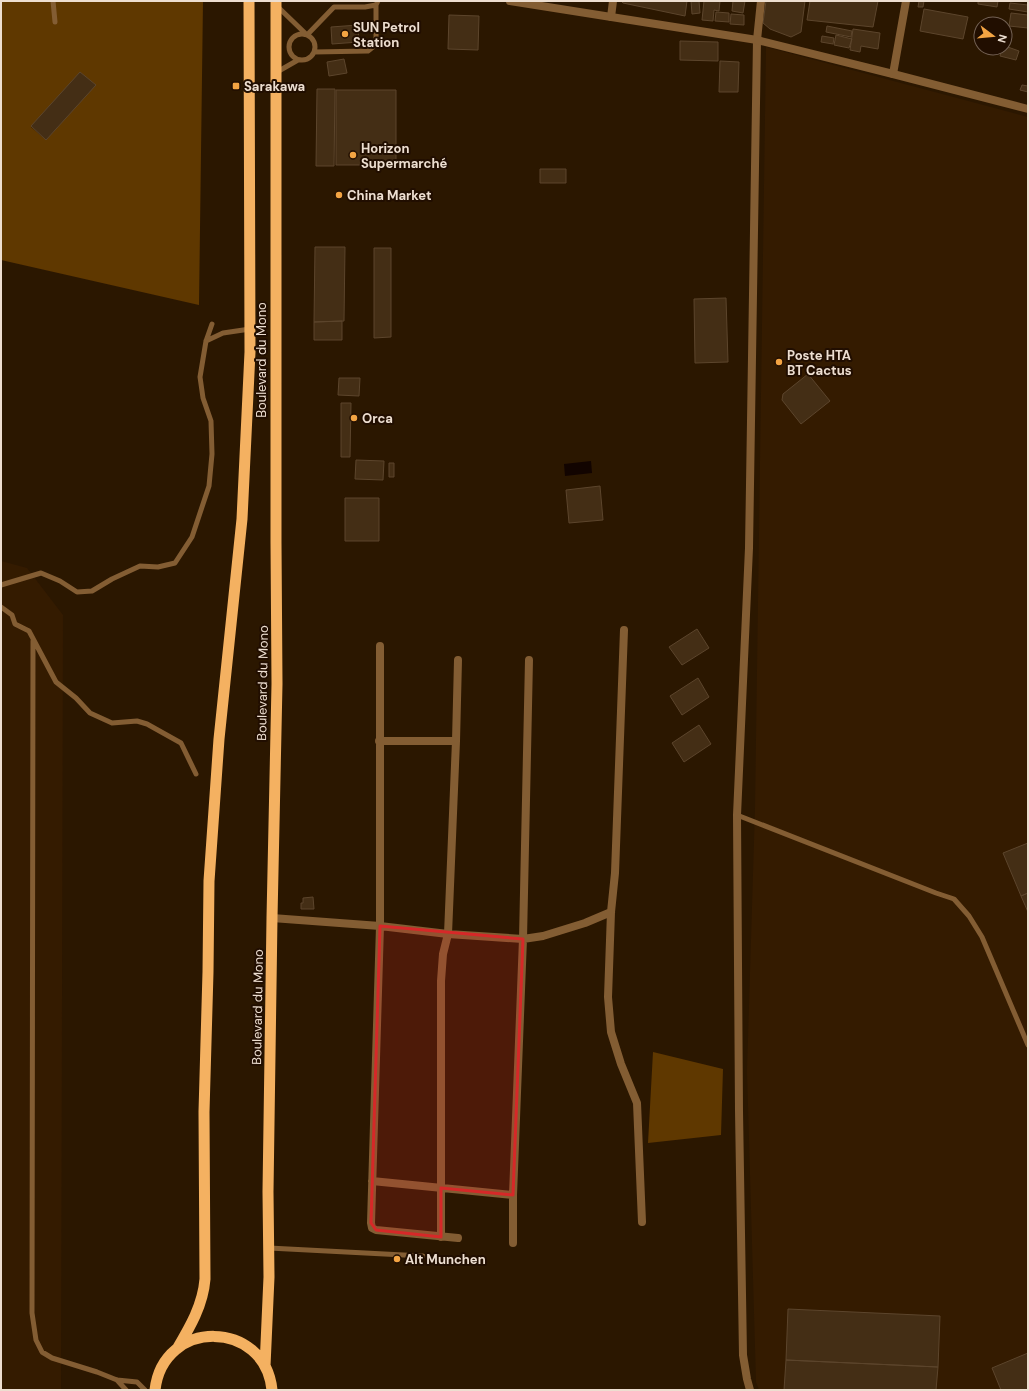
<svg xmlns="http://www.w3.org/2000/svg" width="1029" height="1391" viewBox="0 0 1029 1391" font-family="'DM Sans',sans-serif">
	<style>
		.built { fill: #341b00 }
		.green { fill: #5f3800; fill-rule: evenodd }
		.water { fill: #120400 }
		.building { fill: #442e15; stroke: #5c452c }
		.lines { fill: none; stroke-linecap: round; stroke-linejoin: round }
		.service { stroke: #835d33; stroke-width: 5 }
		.minor { stroke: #835d33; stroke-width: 8 }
		.tertiary { stroke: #835d33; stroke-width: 8 }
		.trunk { stroke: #f4b161; stroke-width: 11 }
		.marked { fill: #d62828; fill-opacity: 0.2; stroke: #d62828; stroke-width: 3; stroke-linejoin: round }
		.poi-dot { fill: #f3a443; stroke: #210e00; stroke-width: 1.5 }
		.labels { text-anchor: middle; stroke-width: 4; stroke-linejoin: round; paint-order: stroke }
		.poi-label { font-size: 13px; font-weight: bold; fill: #edded0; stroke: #210e00; text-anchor: start }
		.street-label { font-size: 13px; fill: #edded0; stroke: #210e00 }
	</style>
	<rect width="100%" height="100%" fill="#2b1700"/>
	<path class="built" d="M 766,47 L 1028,117 L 1028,1390 L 759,1390 L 756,1382 L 747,1071 L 755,808 Z
		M 1,561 L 27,568 L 63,615 L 61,1390 L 1,1390 Z"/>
	<path class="green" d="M 1,1 L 203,1 L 199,305 L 1,260 ZM 95,85 L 46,140 L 31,127 L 31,126 Z
		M 653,1052 L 723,1069 L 721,1135 L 648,1143 Z"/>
	<path class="water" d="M 591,461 L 592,473 L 565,476 L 564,464 Z"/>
	<path class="building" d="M 621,1 L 687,1 L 685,16 L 623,3 Z
		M 691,1 L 699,1 L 700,13 L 692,14 Z
		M 704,1 L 720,1 L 719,11 L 714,10 L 713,21 L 702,20 Z
		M 733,1 L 745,1 L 743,13 L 732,11 Z
		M 766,1 L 805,1 L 801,32 L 791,37 L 770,29 L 763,23 Z
		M 810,1 L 878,1 L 873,27 L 807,20 Z
		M 919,1 L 924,1 L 923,7 L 918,7 Z
		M 978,1 L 998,1 L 997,7 L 978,4 Z
		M 1010,3 L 1028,5 L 1028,12 L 1009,9 Z
		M 924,9 L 968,17 L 963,39 L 920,31 Z
		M 716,12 L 729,13 L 729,22 L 715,21 Z
		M 1011,13 L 1028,15 L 1028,28 L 1009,26 Z
		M 731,14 L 744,15 L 744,25 L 730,24 Z
		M 449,15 L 479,16 L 478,50 L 448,49 Z
		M 358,25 L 359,42 L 332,44 L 331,27 Z
		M 827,26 L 852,31 L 851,37 L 826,32 Z
		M 853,29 L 880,33 L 878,49 L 861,46 L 860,52 L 850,50 Z
		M 836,35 L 852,39 L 849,48 L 834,45 Z
		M 822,36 L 834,38 L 833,44 L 821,42 Z
		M 680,41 L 718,42 L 718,61 L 680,60 Z
		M 1005,46 L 1019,51 L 1016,60 L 1000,56 L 1002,48 L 1005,48 Z
		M 344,59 L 347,73 L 329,76 L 327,62 Z
		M 720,61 L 739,62 L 738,92 L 719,92 Z
		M 80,72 L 96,85 L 46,140 L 31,126 Z
		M 1022,85 L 1028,86 L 1028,92 L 1020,90 Z
		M 317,89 L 335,89 L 334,166 L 316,166 Z
		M 336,90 L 396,90 L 396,165 L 336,165 Z
		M 540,169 L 566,169 L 566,183 L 540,183 Z
		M 315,247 L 345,247 L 344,321 L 314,322 Z
		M 374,248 L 391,248 L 391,337 L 374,338 Z
		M 726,298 L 728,362 L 695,363 L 694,299 Z
		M 342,321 L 342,340 L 314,340 L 314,322 Z
		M 808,374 L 830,401 L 801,424 L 782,400 L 783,394 Z
		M 339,378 L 360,378 L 359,396 L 338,395 Z
		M 341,403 L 351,403 L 350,457 L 341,457 Z
		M 356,460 L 384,461 L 383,480 L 355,479 Z
		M 389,463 L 394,463 L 394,477 L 389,477 Z
		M 600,486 L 603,520 L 569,523 L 566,490 Z
		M 345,498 L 379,498 L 379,541 L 345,541 Z
		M 697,629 L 709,648 L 682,665 L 669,647 Z
		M 698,678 L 709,697 L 682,715 L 670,696 Z
		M 699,725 L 711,744 L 684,762 L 672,743 Z
		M 1028,843 L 1028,893 L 1021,896 L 1003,853 Z
		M 1028,893 L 1028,912 L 1021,896 Z
		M 313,897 L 314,909 L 301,909 L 301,903 L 303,903 L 303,898 Z
		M 788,1309 L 940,1316 L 938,1367 L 786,1360 Z
		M 1028,1353 L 1028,1390 L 1001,1390 L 992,1368 Z
		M 786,1360 L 938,1367 L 936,1390 L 784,1390 Z"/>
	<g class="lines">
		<path class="service" d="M 53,1 L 55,22
			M 278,7 L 307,35 L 334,7 L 365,7 L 376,5
			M289 47a13 13 0 1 1 26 0a13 13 0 1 1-26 0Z
			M 314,52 L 368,51 L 373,47 L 376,41 L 376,5 L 378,1
			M 277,72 L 298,60
			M 206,341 L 223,333 L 250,329
			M 1,585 L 41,573 L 60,581 L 77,592 L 92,591 L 112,579 L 140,566 L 158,567 L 175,563 L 192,537 L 209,486 L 212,454 L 211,421 L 203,398 L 200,377 L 206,341 L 212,324
			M 1,607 L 12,615 L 15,624 L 29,631 L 56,682 L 76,698 L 90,713 L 112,723 L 137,721 L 147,724 L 181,743 L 196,774
			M 33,641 L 32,1313 L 36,1340 L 42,1352 L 52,1358 L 97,1372 L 117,1380 L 137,1382 L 145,1390
			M 737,815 L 936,893 L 954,899 L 969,916 L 982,937 L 1028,1045
			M 269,1248 L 423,1256
			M 117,1380 L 126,1390"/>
		<path class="minor" d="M 611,17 L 613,1
			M 893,74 L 906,1
			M 624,630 L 615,873 L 611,912 L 608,997 L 611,1032 L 621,1064 L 637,1103 L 642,1222
			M 380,646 L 380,926 L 371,1223 L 372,1228 L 376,1230 L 458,1238
			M 379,741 L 456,741
			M 272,918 L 380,926 L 448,934 L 523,939 L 543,936 L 585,923 L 611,912
			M 372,1181 L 513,1195
			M 441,1237 L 441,981 L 443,954 L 448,934 L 456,741 L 458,660
			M 513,1243 L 513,1195 L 523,939 L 529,660
			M 750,1390 L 747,1379 L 743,1355 L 739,1111 L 737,815 L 749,548 L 757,40 L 761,1"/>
		<path class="tertiary" d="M 510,1 L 757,40 L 893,74 L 1028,109"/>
		<path class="trunk" d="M 177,1349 C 190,1327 203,1305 205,1279 L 204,1112 L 208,972 L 209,881 L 219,739 L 242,519 L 250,352 L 249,1
			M 265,1366 L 269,1277 L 268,1192 L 272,918 L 277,684 L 276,542 L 276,1
			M 155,1390 C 163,1318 265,1319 272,1390"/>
	</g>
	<path class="marked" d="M 380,926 L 523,939 L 513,1195 L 441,1188 L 441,1237 L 376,1230 L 371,1223 Z"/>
	<g class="poi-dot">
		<circle cx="345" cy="34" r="4"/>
		<rect x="232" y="82" width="8" height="8" rx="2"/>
		<circle cx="353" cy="155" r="4"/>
		<circle cx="339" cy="195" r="4"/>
		<circle cx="779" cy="362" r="4"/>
		<circle cx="354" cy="418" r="4"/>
		<circle cx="397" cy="1259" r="4"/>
	</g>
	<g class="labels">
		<g class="poi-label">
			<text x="353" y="32">SUN Petrol<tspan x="353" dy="15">Station</tspan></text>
			<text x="244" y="91">Sarakawa</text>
			<text x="361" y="153">Horizon<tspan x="361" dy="15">Supermarché</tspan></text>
			<text x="347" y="200">China Market</text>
			<text x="787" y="360">Poste HTA<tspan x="787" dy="15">BT Cactus</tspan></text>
			<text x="362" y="423">Orca</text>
			<text x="405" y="1264">Alt Munchen</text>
		</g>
		<g class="street-label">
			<text transform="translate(261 360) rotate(-90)" y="5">Boulevard du Mono</text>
			<text transform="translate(262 683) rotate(-89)" y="5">Boulevard du Mono</text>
			<text transform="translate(257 1007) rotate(-89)" y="5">Boulevard du Mono</text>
		</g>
	</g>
	<rect width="1029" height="1391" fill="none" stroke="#edded0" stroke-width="4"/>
	<g transform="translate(993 36) rotate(106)"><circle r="19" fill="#210e00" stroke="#736153"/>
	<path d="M0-3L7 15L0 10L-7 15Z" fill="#f3a443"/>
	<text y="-6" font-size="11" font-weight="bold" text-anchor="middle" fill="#edded0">N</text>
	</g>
</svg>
